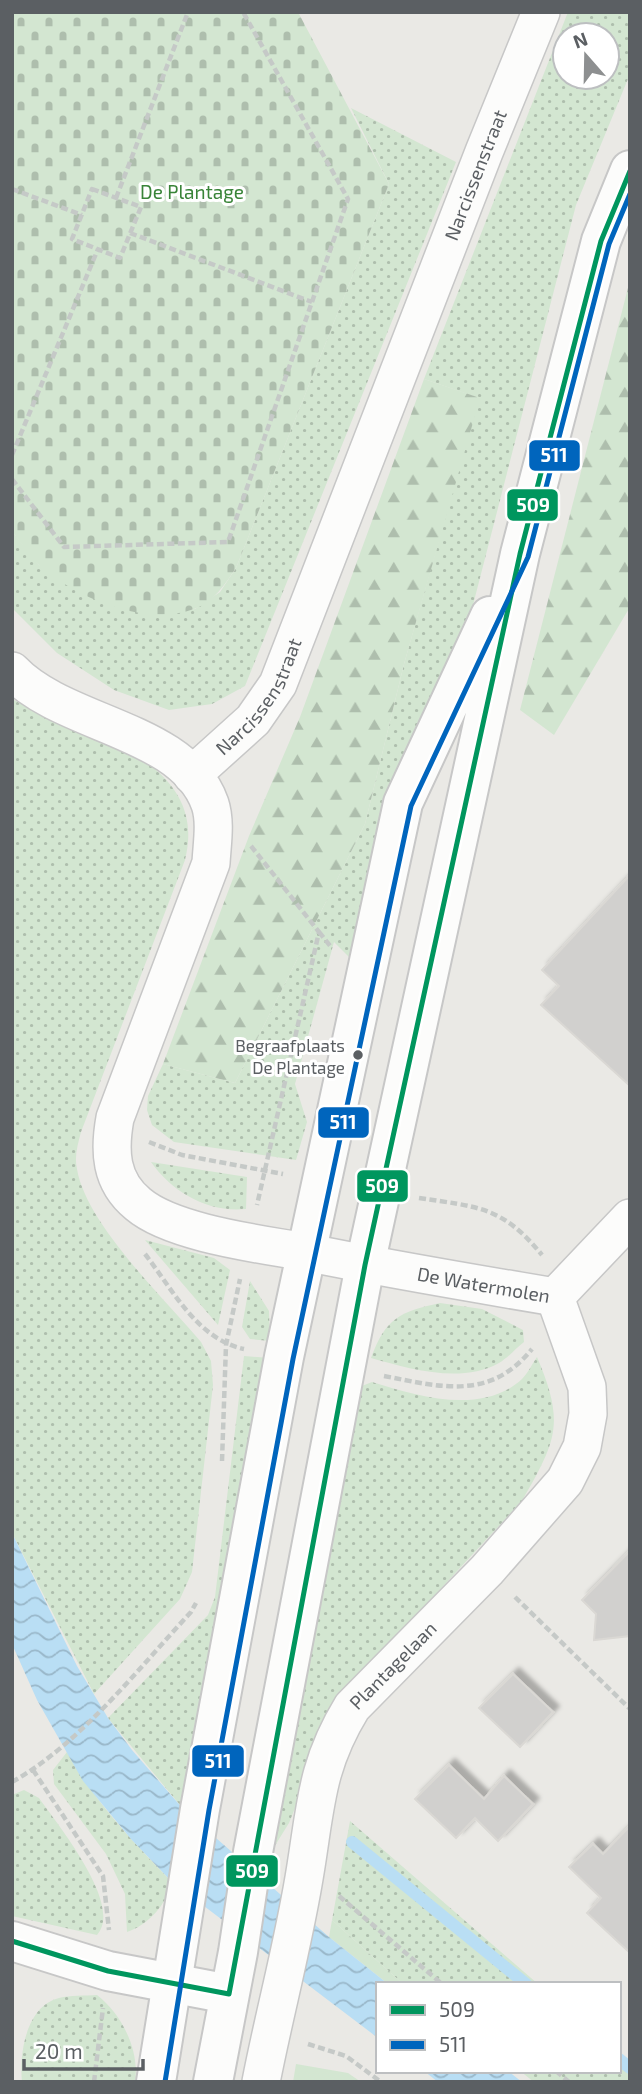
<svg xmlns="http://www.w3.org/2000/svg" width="642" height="2094" viewBox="0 0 642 2094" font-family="'Exo 2',sans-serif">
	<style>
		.grass { fill: url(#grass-dots); fill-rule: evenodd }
		.forest { fill: url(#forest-firs) }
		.cemetery { fill: url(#cemetery-stones) }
		.garden { fill: #d3e6d1 }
		.water { fill: url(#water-waves) }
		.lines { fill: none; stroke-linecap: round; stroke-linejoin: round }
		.stream { stroke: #b9def4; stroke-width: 12 }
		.building { fill: #d1d0ce; stroke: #dad8d4; stroke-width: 2; filter: url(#shadow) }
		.minor-casing { stroke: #c7c7c7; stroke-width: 40 }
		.tertiary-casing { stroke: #c7c7c7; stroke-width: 42 }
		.secondary-casing { stroke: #c7c7c7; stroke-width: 42 }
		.path { stroke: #c5c9c7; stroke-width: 4.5; stroke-dasharray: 7 3.5; stroke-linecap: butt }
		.minor { stroke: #fcfcfb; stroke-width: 37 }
		.tertiary { stroke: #fcfcfb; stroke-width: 38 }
		.secondary { stroke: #fcfcfb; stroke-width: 38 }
		.bus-1-casing { stroke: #fff; stroke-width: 10 }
		.bus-2-casing { stroke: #fff; stroke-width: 10 }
		.bus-1 { stroke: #00965e; stroke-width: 5 }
		.bus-2 { stroke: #0065bd; stroke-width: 5 }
		.bus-dot { fill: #5b5f63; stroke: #fff; stroke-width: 2.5 }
		.labels { text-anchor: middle; stroke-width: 6; stroke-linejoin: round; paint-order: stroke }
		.bus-label { font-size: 17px; fill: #5b5f63; stroke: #fff; text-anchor: end }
		.street-label { font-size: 19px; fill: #5b5f63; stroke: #fff }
		.park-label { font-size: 19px; fill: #398438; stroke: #fff }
		.line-badge { stroke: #fff; stroke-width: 2.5 }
		.badge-label { font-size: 19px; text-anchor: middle; font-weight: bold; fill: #fff }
	</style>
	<defs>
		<pattern id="grass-dots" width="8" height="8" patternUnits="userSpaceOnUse" patternTransform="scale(1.75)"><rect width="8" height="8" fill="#d3e6d1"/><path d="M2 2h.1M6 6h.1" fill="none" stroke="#aebead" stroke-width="1.8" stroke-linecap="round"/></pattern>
		<pattern id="forest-firs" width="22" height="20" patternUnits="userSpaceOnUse" patternTransform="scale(1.75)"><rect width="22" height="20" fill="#d3e6d1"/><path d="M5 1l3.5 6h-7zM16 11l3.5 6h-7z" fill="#aebead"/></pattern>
		<pattern id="cemetery-stones" width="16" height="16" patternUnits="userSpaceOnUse" patternTransform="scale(1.75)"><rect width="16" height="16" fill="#d3e6d1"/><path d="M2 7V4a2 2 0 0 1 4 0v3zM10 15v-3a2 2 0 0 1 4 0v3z" fill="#aebead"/></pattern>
		<pattern id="water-waves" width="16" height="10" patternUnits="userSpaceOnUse" patternTransform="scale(1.75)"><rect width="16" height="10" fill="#b9def4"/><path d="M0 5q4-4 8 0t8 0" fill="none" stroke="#99b7c9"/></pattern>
		<filter id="shadow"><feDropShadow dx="6" dy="-6" stdDeviation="2" flood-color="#0004"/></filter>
	</defs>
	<rect width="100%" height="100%" fill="#eae9e5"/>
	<path class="grass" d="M 568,12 L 630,12 L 630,74 L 576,205 L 473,605 L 443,683 L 353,961 L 334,942 L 295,1084 L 307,1122 L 296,1160 L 174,1142 L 152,1125 L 147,1110 L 148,1096 L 163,1064 L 235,1083 L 365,824 L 404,664 L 479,398 L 424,379 ZM 565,35 L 607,35 L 607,77 L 565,77 Z
		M 351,108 L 456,162 L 245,686 L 212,704 L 169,710 L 114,690 L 57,653 L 12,608 L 12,531 L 39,565 L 165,613 L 195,609 L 220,592 L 236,568 L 389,184 Z
		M 12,699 L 150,765 C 182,790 195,820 185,860 L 81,1132 C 78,1144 74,1156 77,1169 C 86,1224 165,1299 201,1342 L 211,1361 L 213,1385 L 192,1572 L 180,1599 L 94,1694 L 12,1533 Z
		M 151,1162 L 247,1177 L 246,1209 C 208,1213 172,1192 151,1162 Z
		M 145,1240 L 214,1258 L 230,1270 L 218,1325 Z
		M 250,1281 L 269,1311 L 270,1341 L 250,1339 L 242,1327 Z
		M 440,1303 L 482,1309 L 523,1330 L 524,1342 C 516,1348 508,1358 499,1363 C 461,1384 410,1369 371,1358 C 386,1318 399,1312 440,1303 Z
		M 244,1356 L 270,1358 L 184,1810 L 108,1718 L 208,1615 L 215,1597 Z
		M 537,1357 C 565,1423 557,1440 522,1501 L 335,1703 L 310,1748 L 303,1788 L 289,1823 L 266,1860 L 362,1386 L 372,1382 C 417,1396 482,1416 522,1379 C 528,1373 532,1364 537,1357 Z
		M 67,1752 C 94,1801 133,1842 171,1881 C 168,1904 148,1925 127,1932 L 125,1894 L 106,1854 L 54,1784 L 53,1770 Z
		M 24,1790 L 39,1798 C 57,1824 124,1905 97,1935 L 12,1916 L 12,1795 Z
		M 350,1821 L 538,1984 L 403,1984 L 332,1920 Z
		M 97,1995 C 122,2014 140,2051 135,2082 L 22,2082 C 19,2054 26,2006 59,1998 C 70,1995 85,1996 97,1995 Z
		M 619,2054 L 630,2063 L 630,2082 L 534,2082 L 520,2071 L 619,2071 Z"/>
	<path class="forest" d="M 630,280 L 630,607 L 554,735 L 520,710 Z
		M 424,379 L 480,398 L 404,664 L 365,824 L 235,1083 L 163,1064 L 249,836 L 300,717 Z
		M 332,1920 L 403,1984 L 388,1984 L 329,1937 Z"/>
	<path class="cemetery" d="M 12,12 L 298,12 L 389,184 L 236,568 C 225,584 214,602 194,609 C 145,627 76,598 39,565 C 29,556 21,542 12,531 Z"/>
	<path class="garden" d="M 296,2064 L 348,2073 L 361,2082 L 293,2082 Z"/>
	<path class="water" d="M 12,1533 L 77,1666 L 108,1718 L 132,1750 L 184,1810 L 329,1937 L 388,1984 L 378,1984 L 378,2038 L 171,1881 L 131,1839 L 83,1781 L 37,1700 L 12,1644 Z
		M 424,2071 L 508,2071 L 522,2082 L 438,2082 Z"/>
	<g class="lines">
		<path class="stream" d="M 352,1842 L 526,1984
			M 619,2059 L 630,2068"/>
	</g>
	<path class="building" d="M 630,875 L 630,1086 L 541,1005 L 559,986 L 542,970 Z
		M 630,1551 L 630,1636 L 594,1640 L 596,1614 L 582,1600 Z
		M 513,1674 L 553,1712 L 520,1747 L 479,1708 Z
		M 449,1765 L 484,1799 L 504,1776 L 533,1804 L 498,1841 L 475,1818 L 456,1838 L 415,1799 Z
		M 630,1826 L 630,1953 L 587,1913 L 601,1898 L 569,1867 L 593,1844 L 603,1854 Z"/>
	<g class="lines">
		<g class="minor-casing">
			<g id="minor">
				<path id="s1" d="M 12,671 C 64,726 184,729 210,804 C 216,822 212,844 211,863 L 115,1118 C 109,1151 110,1181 138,1204 C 172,1233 260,1244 305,1252 C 388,1269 471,1283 555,1297"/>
				<path id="s2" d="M 192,775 L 253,720 L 278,684 L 484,152 L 541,12"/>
				<path d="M 555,1297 L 630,1218"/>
				<path id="s3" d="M 261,2082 C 275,2010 295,1938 306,1866 C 316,1803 317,1764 352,1707 L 487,1570 L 565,1481 L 582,1447 L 588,1414 L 587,1387 L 555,1297"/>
			</g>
		</g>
		<g class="tertiary-casing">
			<path id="tertiary" d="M 12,1941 L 108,1971 L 229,1994"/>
		</g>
		<g class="secondary-casing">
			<path id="secondary" d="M 156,2082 L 200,1809 L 284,1357 L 403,803 L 490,616
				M 213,2082 L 238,1952 L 253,1852 L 365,1265 L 520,554 L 601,241 L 630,170"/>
		</g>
		<path class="path" d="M 12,189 L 82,215
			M 92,189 L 141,207 L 120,258 L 72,239 Z
			M 116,198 L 188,12
			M 130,233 L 312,302
			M 12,455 L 98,249
			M 12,479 L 64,547 L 228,542 L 348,199 L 243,12
			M 251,846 L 319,932 L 257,1205
			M 319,932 L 331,947
			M 149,1142 L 182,1155 L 283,1174
			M 419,1198 C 478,1207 502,1206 542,1255
			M 145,1254 C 173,1290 197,1339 244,1349
			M 384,1376 C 441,1387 490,1401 532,1349
			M 222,1461 L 226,1345 L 240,1279
			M 515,1597 L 630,1709
			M 33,1770 L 103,1876 L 109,1930
			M 12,1782 C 80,1744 138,1669 191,1612 L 196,1603
			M 339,1896 L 442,1984
			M 308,2044 L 346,2056 L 381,2082
			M 556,2071 L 569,2082
			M 94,2082 L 103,2008"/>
		<use href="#minor" class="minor"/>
		<use href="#tertiary" class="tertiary"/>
		<use href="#secondary" class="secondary"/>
		<g class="bus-1-casing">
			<path id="bus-1" d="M 12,1941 L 108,1971 L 229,1994 L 365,1265 L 520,554 L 601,241 L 630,171"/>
		</g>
		<g class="bus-2-casing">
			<path id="bus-2" d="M 165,2082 L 209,1810 L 293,1359 L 411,806 L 528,557 L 609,244 L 630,194"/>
		</g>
		<use href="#bus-1" class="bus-1"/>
		<use href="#bus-2" class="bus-2"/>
	</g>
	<circle class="bus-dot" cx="358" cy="1055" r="6"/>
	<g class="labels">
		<g class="bus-label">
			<text x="345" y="1052">Begraafplaats<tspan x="345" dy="22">De Plantage</tspan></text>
		</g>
		<g class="street-label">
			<text dy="7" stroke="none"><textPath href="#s2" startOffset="672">Narcissenstraat</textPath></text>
			<text dy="7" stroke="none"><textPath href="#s2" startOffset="105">Narcissenstraat</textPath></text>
			<text dy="7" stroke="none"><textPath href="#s1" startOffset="1027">De Watermolen</textPath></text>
			<text dy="7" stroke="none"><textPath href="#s3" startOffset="446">Plantagelaan</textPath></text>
		</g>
		<g class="park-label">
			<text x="192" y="199">De Plantage</text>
		</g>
	</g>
	<g class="line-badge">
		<rect x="528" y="439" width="53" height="33" rx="7" fill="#0065bd"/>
		<rect x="506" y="488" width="53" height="34" rx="7" fill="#00965e"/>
		<rect x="317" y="1106" width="53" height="33" rx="7" fill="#0065bd"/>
		<rect x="356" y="1169" width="53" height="34" rx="7" fill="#00965e"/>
		<rect x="191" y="1744" width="54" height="34" rx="7" fill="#0065bd"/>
		<rect x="225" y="1854" width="54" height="34" rx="7" fill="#00965e"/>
	</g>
	<g class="badge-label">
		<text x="554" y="462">511</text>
		<text x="533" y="512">509</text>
		<text x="343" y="1129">511</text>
		<text x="382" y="1193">509</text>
		<text x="218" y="1768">511</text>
		<text x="252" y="1878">509</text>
	</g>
	<rect width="642" height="2094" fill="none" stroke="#5b5f63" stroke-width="28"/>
	<rect x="376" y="1982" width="245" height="91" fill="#ffffff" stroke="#bdbfc1" stroke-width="2"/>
	<rect x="390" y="2005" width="35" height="10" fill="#00965e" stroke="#bdbfc1" stroke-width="2"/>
	<text x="439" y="2017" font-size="21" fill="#5b5f63">509</text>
	<rect x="390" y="2040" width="35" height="10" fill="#0065bd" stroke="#bdbfc1" stroke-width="2"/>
	<text x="439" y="2052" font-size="21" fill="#5b5f63">511</text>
	<g transform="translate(586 56) rotate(340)"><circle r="33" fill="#ffffff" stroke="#bdbfc1" stroke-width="2"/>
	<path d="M0-5L12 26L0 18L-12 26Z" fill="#8d8f90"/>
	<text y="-10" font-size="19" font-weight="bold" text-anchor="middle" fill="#5b5f63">N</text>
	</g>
	<path d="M24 2059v10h119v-10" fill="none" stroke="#5b5f63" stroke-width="3.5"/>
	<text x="35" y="2059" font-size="21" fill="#5b5f63" stroke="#ffffff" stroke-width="5" paint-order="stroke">20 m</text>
</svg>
